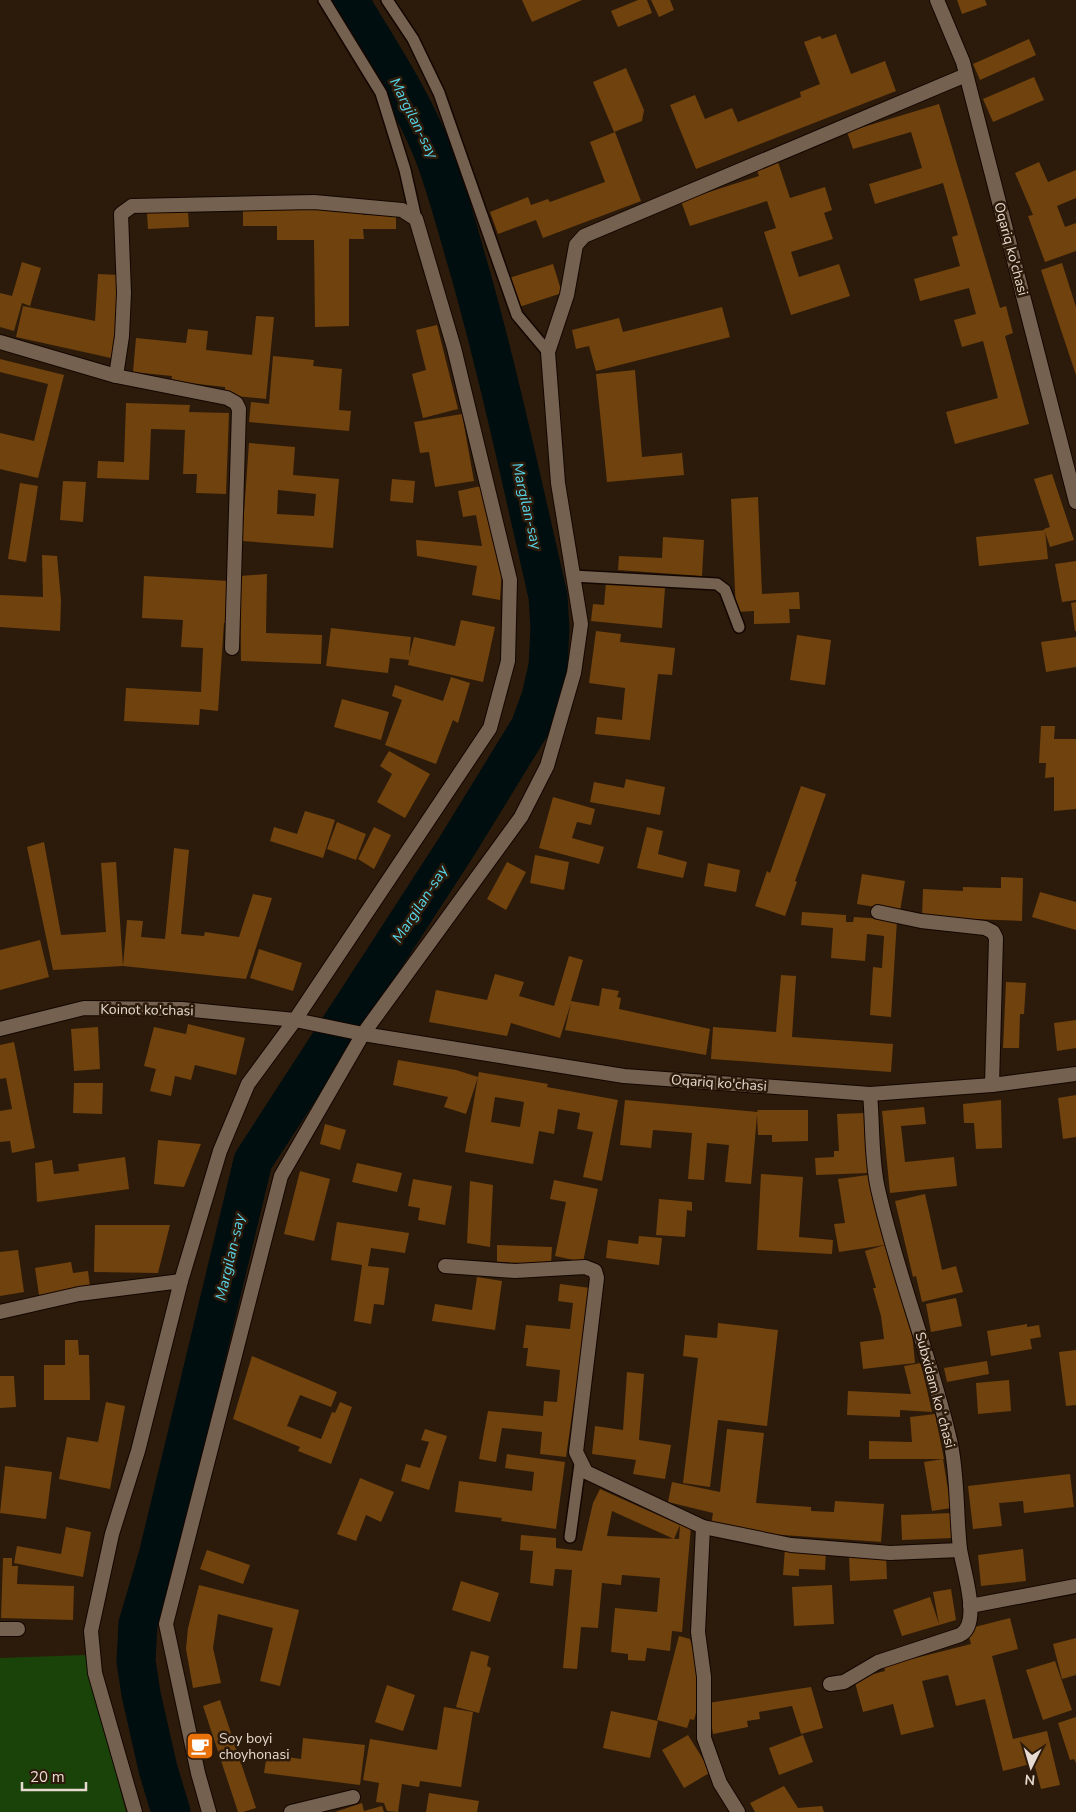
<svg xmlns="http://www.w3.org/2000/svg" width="1076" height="1812" viewBox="0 0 1076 1812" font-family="'Nunito Sans',sans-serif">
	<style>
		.green { fill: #1a430a }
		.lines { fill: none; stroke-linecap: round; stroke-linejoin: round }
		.river { stroke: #010e10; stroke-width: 39 }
		.building { fill: #70420d; fill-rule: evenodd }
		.service-casing { stroke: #130600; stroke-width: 14 }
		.minor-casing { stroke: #130600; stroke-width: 16 }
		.service { stroke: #756150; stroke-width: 11 }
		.minor { stroke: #756150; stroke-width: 14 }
		.labels { text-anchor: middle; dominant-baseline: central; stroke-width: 5; stroke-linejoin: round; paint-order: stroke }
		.street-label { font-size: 14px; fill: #e7dbd1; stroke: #2c1b0b }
		.poi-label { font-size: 14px; fill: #e7dbd1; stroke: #2c1b0b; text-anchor: start }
		.water-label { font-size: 15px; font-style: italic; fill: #57d6e9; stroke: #2c1b0b }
	</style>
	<rect width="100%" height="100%" fill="#2c1b0b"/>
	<path class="green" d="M85,1655L126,1812H0V1658Z"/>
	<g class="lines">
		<path class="river" d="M171,1812L158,1769L141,1694L136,1661L138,1624L158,1556L253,1161L457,846L530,727L541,697L548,666L550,629L548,596C523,488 500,379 470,272C458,232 448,191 433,152C411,98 379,50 349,0"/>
	</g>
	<g class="building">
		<path d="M522,0H582L532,22Z"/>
		<path d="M638,0H647L652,13L618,27L611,11Z"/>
		<path d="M651,0H670L674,10L659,17Z"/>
		<path d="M957,0H985L987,5L962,14Z"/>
		<path d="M836,34L851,74L885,61L896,91L696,169L670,105L695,95L705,119L732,108L738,122L801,97L800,92L820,84L804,42L820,36L822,39Z"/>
		<path d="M1029,39L1036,55L980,80L973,64Z"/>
		<path d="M626,68L644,110L642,121L614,132L593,82Z"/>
		<path d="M1034,77L1044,100L993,122L983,99Z"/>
		<path d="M939,104L1000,308L1006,306L1013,333L1005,336L1029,424L955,444L946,412L998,398L983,341L962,347L954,320L976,314L969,288L920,301L914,279L960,266L952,237L958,235L943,183L875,204L869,184L922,168L911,132L853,149L847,132Z"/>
		<path d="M615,132L641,201L543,238L536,220L498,234L490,212L528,197L531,205L548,199L550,202L605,182L590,142Z"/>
		<path d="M777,159L790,198L825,187L832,210L824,213L833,239L791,252L799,277L839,264L850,296L791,315L764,232L776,228L767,201L690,226L681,201L759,176L755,166Z"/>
		<path d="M1039,162L1048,182L1076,170V198L1057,206L1065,227L1076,223V251L1045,262L1028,216L1033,215L1015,173Z"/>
		<path d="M333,208V212L363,211V215H396V229H363L364,239H349V326L315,327L314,240H277V226H243V209Z"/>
		<path d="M188,211L189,227L148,229L147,213Z"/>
		<path d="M22,262L41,268L30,306L22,303L14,331L0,327V293L12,296Z"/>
		<path d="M1062,263L1076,307V375L1041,270Z"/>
		<path d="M553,264L562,293L519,307L509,278Z"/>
		<path d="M98,274L120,275L119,322L111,358L16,337L23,306L95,321Z"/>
		<path d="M722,307L730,337L596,371L589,346L576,349L572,330L619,318L623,332Z"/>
		<path d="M256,316L274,317L266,399L225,395V387L171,381L172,376L133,372L136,338L186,343L188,329L208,331L206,350L252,355Z"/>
		<path d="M437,325L458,409L423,418L412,374L426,370L416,330Z"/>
		<path d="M273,356L314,360L313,366L342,369L339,410L351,411L349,431L249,422L251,402L269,404Z"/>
		<path d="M0,359L64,375L38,478L0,469V433L34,441L48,384L0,372Z"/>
		<path d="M635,370L642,457L682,453L684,475L607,482L596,374Z"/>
		<path d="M126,403L190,405L189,412L229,413L226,494L196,493L197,474H183L185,430L151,429L149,480L97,478L98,461L124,462Z"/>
		<path d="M462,414L474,481L435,487L429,452L420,453L414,422Z"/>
		<path d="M249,443L295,447L293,475L339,479L333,548L242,541ZM278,490L316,494L314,516L277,514Z"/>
		<path d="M1052,474L1074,540L1050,547L1044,529L1050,527L1034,479Z"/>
		<path d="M392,479L415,481L413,503L390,501Z"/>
		<path d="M63,481L86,482L83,522L60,520Z"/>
		<path d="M20,483L38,486L26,562L8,559Z"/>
		<path d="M481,486L502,569L500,600L472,595L477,566L417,556L416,540L482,546L476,515L463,517L458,491Z"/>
		<path d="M758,497L762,594L799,592L800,609H789L790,623L754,624V611L736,612L731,499Z"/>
		<path d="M1045,530L1048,559L979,566L976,537Z"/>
		<path d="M663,537L704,540L702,576L618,570L619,556L662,558Z"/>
		<path d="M42,555L57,556L61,600L60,631L0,627V595L43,597Z"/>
		<path d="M1076,561V600L1062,602L1055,564Z"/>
		<path d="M267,574L266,633L322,635L321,664L241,661L240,576Z"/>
		<path d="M144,576L229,581L226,623H224L218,711L200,709L199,725L124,721L126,688L201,692L203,648L181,647L183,620L142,618Z"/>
		<path d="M606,582L665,588L662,628L591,621L593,604L604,605Z"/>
		<path d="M1076,602V631H1075L1071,603Z"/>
		<path d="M461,620L495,627L483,682L408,665L409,660L390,658L388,673L326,666L331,628L411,637L409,657L414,637L455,646Z"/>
		<path d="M596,631L621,634L620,642L675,648L672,675L658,674L650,740L595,734L597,717L622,720L625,688L589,683Z"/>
		<path d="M797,635L831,640L825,685L790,680Z"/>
		<path d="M1076,637V667L1046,672L1041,642Z"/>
		<path d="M451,677L470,683L458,723L453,720L436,764L385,745L402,700L392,696L395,685L443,701Z"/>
		<path d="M342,699L389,712L381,740L334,727Z"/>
		<path d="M1041,726H1055L1054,739H1076V809L1054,811V777L1045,778L1046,763H1039Z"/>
		<path d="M389,751L430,774L405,818L377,802L392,774L380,766Z"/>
		<path d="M626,779L665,787L660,815L590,802L594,782L624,788Z"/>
		<path d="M801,786L826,794L795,881L797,882L785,916L755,906L767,871L770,873Z"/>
		<path d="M553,797L595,809L591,825L577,822L572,838L604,847L599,864L539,848Z"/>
		<path d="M305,811L335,820L323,858L270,841L274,827L297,834Z"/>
		<path d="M337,822L366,834L356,860L327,849Z"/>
		<path d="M374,827L391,835L374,869L358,859Z"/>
		<path d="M647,827L663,831L658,854L687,862L683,878L637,868Z"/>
		<path d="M44,842L61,935L106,932L101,863L116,862L123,966L127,920L143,921L141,937L165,939L174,848L189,850L181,934L204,936L205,932L239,937L253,894L272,898L246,979L123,966L53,970L27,847Z"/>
		<path d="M535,855L569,862L564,890L530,883Z"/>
		<path d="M507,862L526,872L506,910L487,899Z"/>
		<path d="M708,863L740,870L736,892L704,886Z"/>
		<path d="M862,874L905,881L900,911L857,904Z"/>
		<path d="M1001,877L1023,878L1022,921L922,917L923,889L963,891V887L1001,888Z"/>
		<path d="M1040,892L1076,902V930L1032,917Z"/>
		<path d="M802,912L846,915V922H853L854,917L897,920L891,1017L870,1015L873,967L882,968L884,936L867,934L865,961L831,958L833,928L801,925Z"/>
		<path d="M40,940L49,977L0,990V950Z"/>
		<path d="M259,949L302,963L293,991L250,978Z"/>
		<path d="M569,956L583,960L571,1001L599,1006L602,988L619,991L617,997L621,998L619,1009L710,1029L706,1055L565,1030L571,1003L560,1038L511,1023L507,1036L429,1022L436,990L487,1000L495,974L524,982L519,996L554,1006Z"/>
		<path d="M781,975L796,976L792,1037L893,1044L891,1072L711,1059L713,1027L776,1032Z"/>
		<path d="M1006,982L1026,983L1024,1014H1020L1019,1048H1003Z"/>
		<path d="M1076,1020V1048L1057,1051L1054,1023Z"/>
		<path d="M188,1024L245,1038L236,1075L195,1065L191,1080L175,1076L171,1096L150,1091L156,1069L144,1066L154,1027L186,1034Z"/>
		<path d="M98,1027L100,1069L74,1071L71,1029Z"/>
		<path d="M14,1042L35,1148L12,1153L10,1141L0,1142V1111L12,1109L6,1078L0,1079V1045Z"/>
		<path d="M398,1060L456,1070L478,1077L479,1072L548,1084L547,1087L618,1100L602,1181L583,1177L593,1132L577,1129L580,1113L558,1109L554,1134L539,1131L533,1164L465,1152L478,1077L466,1114L444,1107L448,1097L393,1085ZM495,1097L524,1102L520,1127L491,1122Z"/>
		<path d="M74,1083H103L102,1114L73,1113Z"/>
		<path d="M1076,1095V1137L1063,1139L1058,1098Z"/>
		<path d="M625,1100L758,1112L757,1110H808V1141L772,1142V1135H758L757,1115L751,1184L725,1182L729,1145L707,1143L704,1180L688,1179L692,1133L653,1130L651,1148L620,1145Z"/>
		<path d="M1001,1100L1002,1148L976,1149L974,1123H964L963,1104Z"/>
		<path d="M924,1107L926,1124L901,1126L905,1162L954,1157L957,1186L890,1193L882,1111Z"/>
		<path d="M865,1113L868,1173L816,1175L815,1158L834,1157V1151H839L837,1114Z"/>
		<path d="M325,1124L346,1130L340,1150L320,1144Z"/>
		<path d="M158,1140L201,1144L184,1187L154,1184Z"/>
		<path d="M125,1157L129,1189L37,1202L35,1163L52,1160L54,1174L79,1171L78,1164Z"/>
		<path d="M357,1163L402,1173L397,1192L352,1182Z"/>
		<path d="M300,1171L330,1179L314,1241L284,1234Z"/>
		<path d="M761,1174L803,1177L799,1237L833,1240L832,1254L757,1250Z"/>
		<path d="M868,1175L885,1245L839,1252L834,1224L845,1223L838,1179Z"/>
		<path d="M413,1179L452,1186L445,1225L418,1220L420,1208L408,1206Z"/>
		<path d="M554,1180L598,1189L583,1262L555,1256L566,1202L550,1199Z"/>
		<path d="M470,1181L493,1185L490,1247L467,1243Z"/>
		<path d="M925,1194L942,1270L956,1266L963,1292L922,1302L916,1276L913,1277L895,1201Z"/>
		<path d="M659,1199L692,1202V1211L687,1210L685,1237L656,1235Z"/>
		<path d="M337,1222L409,1233L405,1253L371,1248L368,1266L389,1268L384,1305L374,1304L371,1324L354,1321L362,1265L331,1260Z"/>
		<path d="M95,1225H170L158,1273L94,1272Z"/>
		<path d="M639,1236L662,1238L659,1265L606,1258L608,1240L638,1244Z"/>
		<path d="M497,1245L552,1247L551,1264L497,1262Z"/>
		<path d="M885,1245L906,1314L910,1313L915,1363L863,1369L860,1342L884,1339L881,1316L873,1288H876L865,1251Z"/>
		<path d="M18,1250L24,1292L0,1296V1252Z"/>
		<path d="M71,1262L73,1273L88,1271L90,1287L39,1295L35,1268Z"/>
		<path d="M477,1277L502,1281L495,1330L432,1321L435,1304L472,1310Z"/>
		<path d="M560,1284L590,1288L577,1397L574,1401L566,1457L540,1454L542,1432L502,1428L496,1462L479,1459L488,1411L543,1416L544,1401L557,1402L560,1370L526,1366L528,1348H523L526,1325L570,1329L573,1303L558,1301Z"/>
		<path d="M956,1298L962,1326L931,1332L926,1304Z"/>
		<path d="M718,1323L778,1330L767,1426L718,1420L710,1487L683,1483L698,1358L683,1356L685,1335L717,1338Z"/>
		<path d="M1027,1324V1327L1039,1325L1041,1337L1030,1339L1032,1349L991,1356L987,1331Z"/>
		<path d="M65,1340H78L79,1355H89L90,1400H44V1365H65Z"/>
		<path d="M1076,1350V1405L1066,1406L1059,1352Z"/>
		<path d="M252,1356L337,1392L331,1407L300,1395L287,1426L321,1439L332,1412L335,1413L340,1402L352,1407L331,1464L298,1451L300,1447L233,1419Z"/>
		<path d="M987,1361L989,1374L947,1382L944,1368Z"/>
		<path d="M921,1363L932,1412L900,1410V1417L847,1415L848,1391L911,1394L904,1366Z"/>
		<path d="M627,1372L644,1374L639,1440L671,1445L665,1479L633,1474L636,1460L592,1454L595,1426L623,1430Z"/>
		<path d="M0,1376H14L16,1407L0,1408Z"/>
		<path d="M1009,1380L1011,1411L978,1414L976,1383Z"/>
		<path d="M106,1402L125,1406L110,1489L59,1479L67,1437L98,1442Z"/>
		<path d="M935,1414L944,1459H869V1441L912,1442L910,1417Z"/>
		<path d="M425,1429L447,1436L429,1490L401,1481L406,1464L420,1468L429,1442L421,1440Z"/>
		<path d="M727,1429L764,1433L756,1503L811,1507V1511L834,1512L835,1501L884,1504L881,1542L754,1533V1530L711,1525L713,1513L668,1502L672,1482L720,1492Z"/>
		<path d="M507,1454L565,1462L556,1529L501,1521L502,1518L455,1512L459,1481L532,1491L534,1472L505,1468Z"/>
		<path d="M943,1459L951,1508L932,1511L924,1462Z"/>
		<path d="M5,1466L52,1472L46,1519L0,1513Z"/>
		<path d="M1070,1474L1074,1507L1024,1513L1023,1501L999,1503L1002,1526L973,1529L968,1486Z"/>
		<path d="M360,1478L394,1492L381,1522L366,1515L356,1541L337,1534Z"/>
		<path d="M600,1489L680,1525L674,1539L612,1511L607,1536L679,1539L680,1525L691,1526L682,1632L672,1631L670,1651L647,1648L645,1661L628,1660V1654L611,1652L615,1608L657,1612L660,1578L622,1575L621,1585L602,1583L598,1628L581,1627L577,1669L563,1668L572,1570L555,1569L553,1586L530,1583L533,1551L520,1550L521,1535L556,1538V1548L582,1551L593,1503Z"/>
		<path d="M952,1513L953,1538L902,1540L901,1515Z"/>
		<path d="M66,1527L91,1532L83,1577L14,1563L17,1546L61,1554Z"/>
		<path d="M785,1548L826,1551L825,1570L799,1569V1576L783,1575Z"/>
		<path d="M1023,1549L1026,1581L981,1586L978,1555Z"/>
		<path d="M207,1550L250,1565L243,1584L200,1569Z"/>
		<path d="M886,1554L887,1579L850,1581L849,1555Z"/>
		<path d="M3,1558H12V1566H18L17,1584L74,1586L73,1620L1,1618Z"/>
		<path d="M461,1581L499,1593L490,1622L452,1610Z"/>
		<path d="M199,1585L299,1610L280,1686L260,1681L273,1628L218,1614L213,1648L221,1683L193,1688L186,1649L188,1628Z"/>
		<path d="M832,1585L834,1624L794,1626L792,1587Z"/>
		<path d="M951,1589L956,1620L902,1636L893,1610L930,1597L939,1624L933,1592Z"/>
		<path d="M1010,1618L1018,1649L992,1656L1013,1739L1047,1731L1060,1785L1041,1789L1034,1763L1003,1771L985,1699L956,1706L948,1675L922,1681L934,1727L901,1735L893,1704L863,1712L854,1679L885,1671L884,1666L971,1644L967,1629Z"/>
		<path d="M679,1636L690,1639L704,1684L694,1720L690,1719L687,1728L657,1720Z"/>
		<path d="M1076,1638V1675L1062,1679L1053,1644Z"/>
		<path d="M471,1651L489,1656L487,1666L491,1668L479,1713L456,1707Z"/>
		<path d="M1055,1661L1072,1710L1043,1720L1026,1670Z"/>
		<path d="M387,1685L415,1695L403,1731L375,1722Z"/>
		<path d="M811,1687L823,1728L801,1734L792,1706L759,1712L760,1719L747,1721L748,1727L713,1734L708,1703Z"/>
		<path d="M220,1700L256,1808L243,1812H238L203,1706Z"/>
		<path d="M444,1707L473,1712L461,1787L420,1781L419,1787L402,1784L398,1812L387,1811L384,1803L376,1802L379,1783L363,1780L370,1739L437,1750Z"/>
		<path d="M611,1711L658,1721L650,1758L603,1748Z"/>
		<path d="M1076,1717V1763L1074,1759L1070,1760L1058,1723Z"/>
		<path d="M688,1735L711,1772L684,1788L662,1750Z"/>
		<path d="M803,1735L813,1762L779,1775L769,1748Z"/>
		<path d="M303,1738L365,1745L360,1785L264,1773L267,1754L301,1759Z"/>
		<path d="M784,1786L798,1808L822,1806L824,1812H755L750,1803Z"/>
		<path d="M429,1793L479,1801L477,1812H426Z"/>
		<path d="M362,1803L364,1811L382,1806L384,1812H335Z"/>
	</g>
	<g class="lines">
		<g class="service-casing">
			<g id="service">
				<path d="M324,0L381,93L405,170L416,219"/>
				<path d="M387,0L413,39L439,93L517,315L548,352"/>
				<path d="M573,576L717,584L725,590L739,627"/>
				<path d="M570,1537L580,1464"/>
			</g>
		</g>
		<g class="minor-casing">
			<g id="minor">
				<path d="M937,0L963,62L1076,502"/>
				<path d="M0,342L116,376L227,398L236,403L239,409L232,648"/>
				<path d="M116,376L122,336L124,293L121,214L132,206L314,202L402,210L416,219L454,348L510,580L508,661L490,728L295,1020L248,1084L220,1151L181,1281"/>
				<path d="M878,912L921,921L985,928L993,932L996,938L992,1085"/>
				<path d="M0,1029L84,1008L182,1009L295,1020L363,1034L624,1076L870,1094L992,1085L1076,1074"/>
				<path d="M445,1266L515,1271L585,1267L595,1271L597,1278L576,1452L586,1472L703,1527L791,1545L890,1553L960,1550"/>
				<path d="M0,1312L79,1294L181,1281L138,1451L112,1534L91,1631L95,1673L135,1812"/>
				<path d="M703,1527L698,1632L704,1677V1738L720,1783L738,1812"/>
				<path d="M970,1606L1076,1586"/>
				<path d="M0,1629H18"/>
				<path d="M830,1684L844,1682L878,1662L960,1635C982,1624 963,1570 960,1549C956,1514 958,1475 950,1440C930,1355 897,1274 878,1189C871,1159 873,1125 870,1094"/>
				<path d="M209,1812L198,1773L166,1624L281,1176L363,1034L521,817L547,766L574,673L581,624L558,483L548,352L567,295L576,245L584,236L966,75"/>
				<path d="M291,1812L353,1797"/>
			</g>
		</g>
		<use href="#service" class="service"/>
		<use href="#minor" class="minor"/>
	</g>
	<defs>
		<g id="cafe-square" transform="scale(1.4375)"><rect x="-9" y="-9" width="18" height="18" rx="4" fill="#e8710a" stroke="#2c1b0b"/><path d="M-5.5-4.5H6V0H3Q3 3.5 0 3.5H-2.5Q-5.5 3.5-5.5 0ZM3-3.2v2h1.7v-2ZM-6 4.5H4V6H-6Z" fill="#fff"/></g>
	</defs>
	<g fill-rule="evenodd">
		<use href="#cafe-square" x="200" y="1746"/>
	</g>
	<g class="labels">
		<g class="street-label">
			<text transform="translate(1011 249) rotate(75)">Oqariq ko'chasi</text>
			<text transform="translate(147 1010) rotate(1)">Koinot ko'chasi</text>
			<text transform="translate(719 1083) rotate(4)">Oqariq ko'chasi</text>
			<text transform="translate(935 1390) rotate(75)">Subxidam koʻchasi</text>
		</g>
		<g class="poi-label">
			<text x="219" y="1738">Soy boyi<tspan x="219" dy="16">choyhonasi</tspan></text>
		</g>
		<g class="water-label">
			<text transform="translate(414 118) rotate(63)">Margilan-say</text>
			<text transform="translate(527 506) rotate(77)">Margilan-say</text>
			<text transform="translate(420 904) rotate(-57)">Margilan-say</text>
			<text transform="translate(230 1257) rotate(-77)">Margilan-say</text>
		</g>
	</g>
	<g transform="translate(1031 1767) rotate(185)" stroke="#2c1b0b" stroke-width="4" paint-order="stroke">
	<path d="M0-4L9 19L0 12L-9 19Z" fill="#e7dbd1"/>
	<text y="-8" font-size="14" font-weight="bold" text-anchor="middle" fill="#e7dbd1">N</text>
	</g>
	<path d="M22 1782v8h64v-8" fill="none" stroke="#e7dbd1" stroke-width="2.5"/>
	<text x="30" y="1782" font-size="15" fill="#e7dbd1" stroke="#2c1b0b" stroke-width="4" paint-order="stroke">20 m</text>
</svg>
